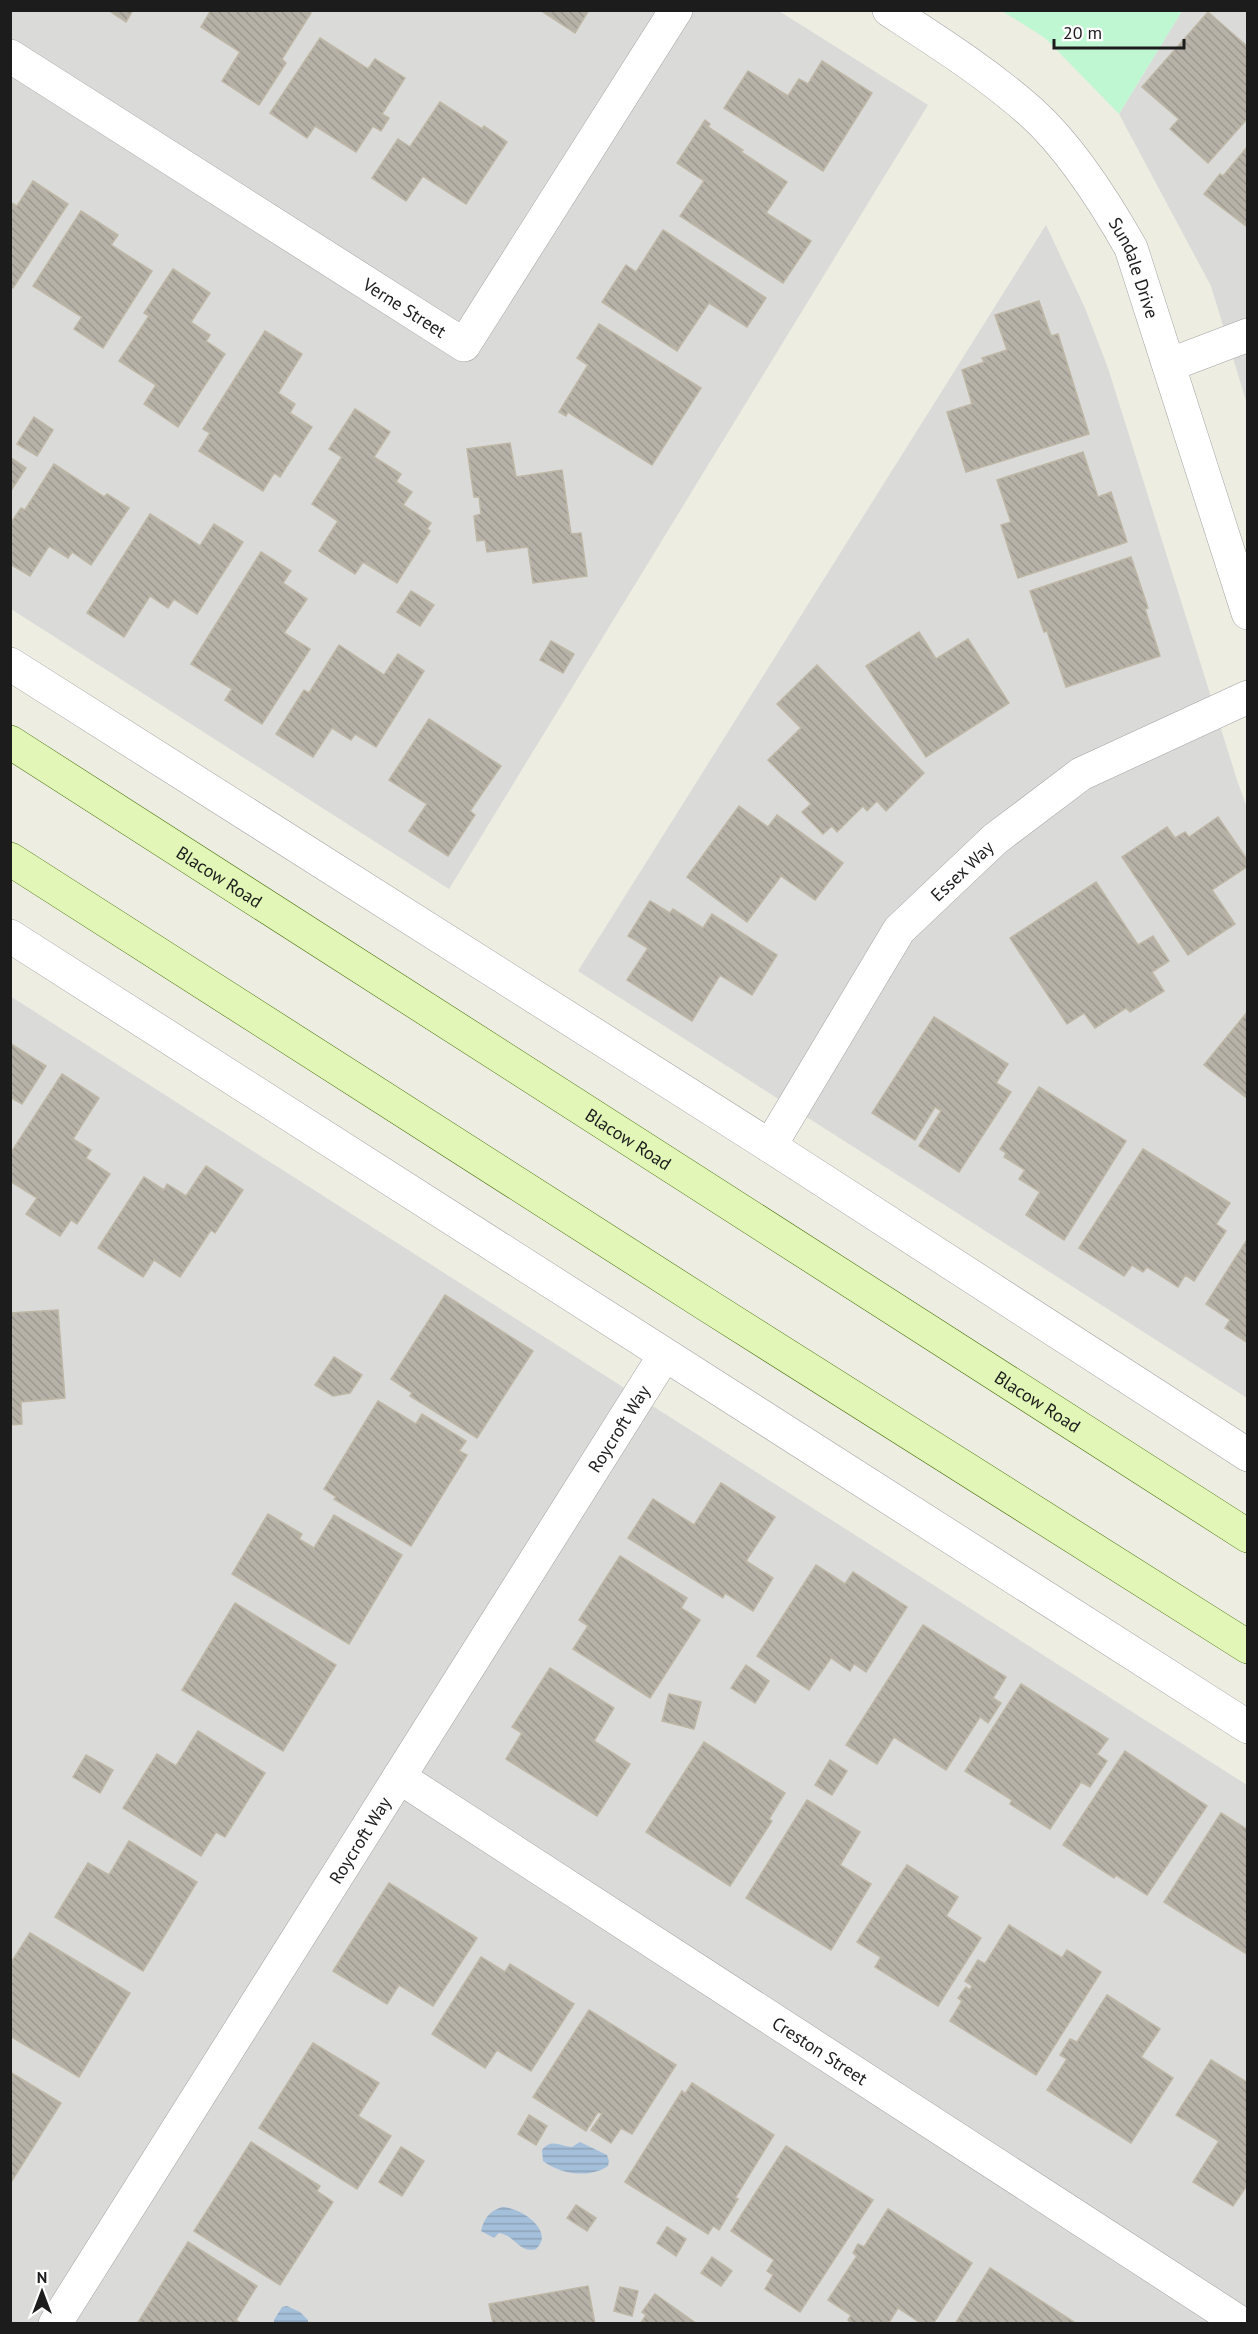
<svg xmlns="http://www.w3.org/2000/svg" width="1258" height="2334" viewBox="0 0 1258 2334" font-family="'PT Sans',sans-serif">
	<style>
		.residential { fill: #dadad9 }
		.park { fill: #c0f7d3 }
		.water { fill: url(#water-rules) }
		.building { fill: url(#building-back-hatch); stroke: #beb7a5; stroke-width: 1.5 }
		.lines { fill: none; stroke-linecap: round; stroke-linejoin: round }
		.street-casing { stroke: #a3a3a3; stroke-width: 34 }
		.secondary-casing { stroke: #476e09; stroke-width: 34 }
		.street { stroke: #fff; stroke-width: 33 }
		.secondary { stroke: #e2f7b7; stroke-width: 33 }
		.labels { text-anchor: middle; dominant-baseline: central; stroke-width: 4.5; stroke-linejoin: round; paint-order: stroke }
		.street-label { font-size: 18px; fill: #1c1c1c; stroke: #fff }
	</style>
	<defs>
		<pattern id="water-rules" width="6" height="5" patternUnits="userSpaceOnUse" patternTransform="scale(1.5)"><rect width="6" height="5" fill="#a4bfda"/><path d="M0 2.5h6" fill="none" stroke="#8da4ba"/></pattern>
		<pattern id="building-back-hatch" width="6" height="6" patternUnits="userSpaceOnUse" patternTransform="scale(1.5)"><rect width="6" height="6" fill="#b7b2a8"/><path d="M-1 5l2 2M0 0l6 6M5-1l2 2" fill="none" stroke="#9d9890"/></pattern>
	</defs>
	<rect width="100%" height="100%" fill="#edede2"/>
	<g class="residential">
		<path d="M10,11H779L928,105L449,889L11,609Z"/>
		<path d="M1182,11H1247V404L1211,286L1119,114Z"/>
		<path d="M1046,225L1085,308L1108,368L1237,780L1247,808V1398L578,971Z"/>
		<path d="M10,996L1247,1785V2323H11Z"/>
	</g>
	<path class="park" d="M1002,11H1182L1119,114L1045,38Z"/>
	<g class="water">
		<path d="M580,2142L607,2155L609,2161L608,2166C589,2179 560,2174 543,2161L542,2150C551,2138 560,2146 572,2147Z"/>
		<path d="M502,2207C520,2207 556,2231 536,2249C519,2254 515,2235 499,2233L494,2238L481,2231C484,2219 489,2211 502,2207Z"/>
		<path d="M287,2306L300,2312L308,2320V2323H274V2320L282,2307Z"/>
	</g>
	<g class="building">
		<path d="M108,10H133L126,22Z"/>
		<path d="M211,10H307L311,13L282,59L286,63L259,105L222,81L240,52L201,27Z"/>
		<path d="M540,10H589L575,33Z"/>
		<path d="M1208,12L1248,47V118L1208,163L1170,129L1179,119L1142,87Z"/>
		<path d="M320,38L368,69L375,59L405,78L382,114L389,118L381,131L373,126L356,152L315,126L307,138L270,113Z"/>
		<path d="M822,61L872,93L823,171L724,108L748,71L788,96L799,79L808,84Z"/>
		<path d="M440,102L482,129L484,126L507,142L466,204L423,176L406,201L372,178L398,139L410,147Z"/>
		<path d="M705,120L710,124L708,127L743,150L741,152L787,182L766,213L811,241L783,283L680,216L704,181L677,163Z"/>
		<path d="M1248,146V224L1246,226L1204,194L1220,174L1223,176Z"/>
		<path d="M33,181L68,204L13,288L10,286V202L17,206Z"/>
		<path d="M81,211L118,235L111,245L152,271L103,348L74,329L82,317L33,286Z"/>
		<path d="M663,230L766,298L747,327L709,303L677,351L602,302L626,265L636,272Z"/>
		<path d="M173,269L210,293L191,322L210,335L206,341L225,354L178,427L144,404L156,385L119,361L149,316L144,313Z"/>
		<path d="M1039,301L1051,336L1058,334L1089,434L966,472L947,412L972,404L962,370L984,362L982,358L1007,350L995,315Z"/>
		<path d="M599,324L701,388L652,465L568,412L566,416L559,412L588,365L577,358Z"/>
		<path d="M265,331L302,354L278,393L295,404L290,413L312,427L280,477L274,473L263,491L199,451L210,433L203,429Z"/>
		<path d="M355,409L390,432L374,457L401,474L396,482L412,492L403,505L431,523L427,529L430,531L397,583L363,562L355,574L319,551L338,521L312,504L342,457L329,449Z"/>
		<path d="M34,417L53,430L37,456L17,444Z"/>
		<path d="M510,443L516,477L562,470L571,534L581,533L587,576L533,583L528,547L487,552L485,540L477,541L474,516L481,514L479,497H474L467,449Z"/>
		<path d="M1083,452L1098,497L1111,492L1127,542L1018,578L1001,525L1011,522L997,480Z"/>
		<path d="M10,457L26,468L10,492Z"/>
		<path d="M54,464L104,497L107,494L129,508L91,565L72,552L68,558L49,546L30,576L10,564V524L21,508L25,510Z"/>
		<path d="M150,514L200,546L214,524L243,542L197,614L174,599L168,608L150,596L124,637L87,613Z"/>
		<path d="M261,552L291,571L283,583L307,599L284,633L310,649L262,724L225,700L232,689L191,664Z"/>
		<path d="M1131,557L1148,608L1145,609L1160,656L1066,687L1047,631L1044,632L1030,591Z"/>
		<path d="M411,591L434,605L420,626L397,612Z"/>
		<path d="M919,632L936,659L968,639L1009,703L926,757L866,666Z"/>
		<path d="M551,641L574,654L563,673L540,660Z"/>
		<path d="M339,645L384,675L398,654L424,671L376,747L355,734L351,740L332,728L313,757L276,734L304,690L309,693Z"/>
		<path d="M817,665L924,773L886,811L877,801L867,811L863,806L837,832L832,826L823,834L802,812L811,804L768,760L801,728L777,704Z"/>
		<path d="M429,719L501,766L470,811L475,815L448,856L409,831L427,804L389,780Z"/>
		<path d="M739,806L768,827L777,815L843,863L815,900L781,876L747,922L687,877Z"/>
		<path d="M1218,817L1248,861V866L1212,890L1235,924L1188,955L1122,857L1167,827L1175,838L1185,832L1189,837Z"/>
		<path d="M1096,882L1138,945L1153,936L1169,961L1152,972L1164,991L1130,1012L1126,1008L1095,1028L1084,1013L1067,1024L1010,938Z"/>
		<path d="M650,901L670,913L673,909L703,928L712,914L777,955L752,995L720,975L692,1021L627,980L648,948L628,936Z"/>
		<path d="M1248,1011V1099L1204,1065Z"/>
		<path d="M934,1017L1008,1064L996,1083L1011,1092L959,1172L919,1146L941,1111L935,1107L915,1140L872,1113Z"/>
		<path d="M11,1044L46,1066L22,1104L10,1097Z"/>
		<path d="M62,1074L99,1098L73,1139L91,1150L86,1158L110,1174L77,1224L71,1220L60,1236L26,1214L37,1198L10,1181V1154Z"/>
		<path d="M1039,1087L1126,1141L1064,1240L1026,1215L1040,1192L1019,1179L1025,1170L1004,1157L1006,1153L1000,1149Z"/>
		<path d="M1143,1149L1230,1203L1216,1224L1226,1231L1194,1281L1185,1275L1178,1287L1147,1267L1143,1272L1132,1265L1124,1276L1079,1248Z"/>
		<path d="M206,1166L243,1190L215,1233L211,1230L180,1277L154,1260L143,1277L98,1248L144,1177L164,1190L167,1184L186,1196Z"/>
		<path d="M1248,1238V1343L1225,1328L1230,1320L1206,1304Z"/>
		<path d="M445,1295L533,1351L477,1438L410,1396L412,1393L391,1379Z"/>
		<path d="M58,1310L65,1398L21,1402L22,1424L10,1425V1313Z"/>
		<path d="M334,1357L362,1375L350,1393L333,1396L315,1385Z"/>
		<path d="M378,1401L416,1424L422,1414L466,1441L459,1451L467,1455L411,1546L334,1499L336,1497L324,1489Z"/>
		<path d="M721,1483L775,1517L746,1561L773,1578L753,1611L725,1593L723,1598L628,1538L653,1499L694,1525Z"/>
		<path d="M268,1514L302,1534L299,1539L314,1548L334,1515L402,1555L349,1644L232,1574Z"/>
		<path d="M620,1556L687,1598L681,1608L700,1620L650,1698L573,1649L588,1626L579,1620Z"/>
		<path d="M816,1565L845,1584L853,1572L907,1607L866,1672L854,1664L850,1671L831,1658L809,1690L757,1656Z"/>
		<path d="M235,1603L336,1665L283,1751L182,1690Z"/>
		<path d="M923,1625L1006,1677L993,1698L1001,1703L988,1723L980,1717L946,1770L894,1737L877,1764L846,1745Z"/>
		<path d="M746,1665L769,1681L755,1703L731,1688Z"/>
		<path d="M550,1668L614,1708L594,1741L630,1764L597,1816L506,1759L522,1733L512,1727Z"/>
		<path d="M1021,1684L1108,1739L1097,1754L1107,1761L1090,1787L1081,1782L1050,1829L1010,1804L1012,1800L965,1771Z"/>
		<path d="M669,1694L701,1702L694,1729L662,1721Z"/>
		<path d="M198,1731L265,1773L225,1837L216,1832L201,1856L123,1808L157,1754L176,1766Z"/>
		<path d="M704,1742L785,1793L769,1819L772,1821L730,1886L646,1832Z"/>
		<path d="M1125,1751L1207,1806L1147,1895L1116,1875L1114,1878L1063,1845Z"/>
		<path d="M86,1755L113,1770L100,1793L73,1777Z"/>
		<path d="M830,1760L847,1771L832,1795L815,1785Z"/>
		<path d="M807,1800L860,1832L840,1865L871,1884L831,1950L746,1898Z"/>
		<path d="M1221,1813L1248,1830V1955L1164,1902Z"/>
		<path d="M129,1841L197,1882L143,1971L55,1917L88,1863L109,1875Z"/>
		<path d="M907,1865L958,1897L946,1916L981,1938L938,2006L875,1967L881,1957L857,1942Z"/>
		<path d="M389,1883L477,1938L433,2006L399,1985L387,2004L333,1971Z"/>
		<path d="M1009,1925L1062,1958L1067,1950L1101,1972L1036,2075L950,2021L962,2001L958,1998L966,1987L970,1990L972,1986L965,1981L978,1960L985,1964Z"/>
		<path d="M30,1933L130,1993L79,2077L10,2036V1964Z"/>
		<path d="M481,1957L505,1972L510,1964L574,2004L531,2071L497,2050L485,2068L432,2034Z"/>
		<path d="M1107,1995L1160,2029L1141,2057L1173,2078L1131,2143L1047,2090L1067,2059L1060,2055L1070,2039L1077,2042Z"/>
		<path d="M589,2010L676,2065L632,2134L621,2128L611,2143L591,2130L602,2114L598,2112L586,2131L533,2097Z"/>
		<path d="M313,2043L379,2083L358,2116L391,2136L357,2189L259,2128Z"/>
		<path d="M1211,2060L1248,2083V2184L1233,2206L1193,2182L1219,2141L1176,2115Z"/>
		<path d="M10,2072L61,2103L10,2184Z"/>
		<path d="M692,2083L774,2135L735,2198L738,2199L719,2230L713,2226L708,2234L625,2182L682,2091L685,2094Z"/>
		<path d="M529,2115L547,2126L536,2145L518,2134Z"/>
		<path d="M251,2142L320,2186L317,2191L333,2202L280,2285L194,2231Z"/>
		<path d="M786,2146L873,2200L800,2312L765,2289L773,2275L767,2271L774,2260L731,2231Z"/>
		<path d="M401,2147L424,2161L402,2196L379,2182Z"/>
		<path d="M576,2205L596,2218L587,2231L567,2218Z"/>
		<path d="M888,2209L972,2263L933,2324H922L898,2308L888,2324H853L848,2320L851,2315L828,2300L857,2256L853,2253L858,2244L864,2247Z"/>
		<path d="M667,2227L686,2239L676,2256L657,2243Z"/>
		<path d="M188,2242L257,2286L236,2320L242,2324H137Z"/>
		<path d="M712,2257L732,2271L721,2286L701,2273Z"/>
		<path d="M990,2268L1074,2322L1073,2324H955Z"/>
		<path d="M588,2286L595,2324H493L489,2304Z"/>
		<path d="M620,2287L638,2291L632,2316L614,2311Z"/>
		<path d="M655,2294L697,2324H640L646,2315L642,2312Z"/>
	</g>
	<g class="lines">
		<g class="street-casing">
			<g id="street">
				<path id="s1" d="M889,10C938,42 987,73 1031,112C1071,148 1105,202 1131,248L1248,613"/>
				<path id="s2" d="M10,56L464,345L676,10"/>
				<path d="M1169,365L1248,335"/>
				<path d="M10,664L770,1146L1248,1455"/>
				<path d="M10,936L1248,1727"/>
				<path id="s3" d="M770,1146L899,930L995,839L1081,774L1248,697"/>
				<path id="s4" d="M399,1777L1242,2324"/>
				<path id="s5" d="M55,2324L664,1356"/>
			</g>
		</g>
		<g class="secondary-casing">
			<g id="secondary">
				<path id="s6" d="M10,742L1248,1536"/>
				<path d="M10,859L707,1305L1248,1647"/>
			</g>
		</g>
		<use href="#street" class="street"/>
		<use href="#secondary" class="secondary"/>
	</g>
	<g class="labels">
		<g class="street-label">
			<text stroke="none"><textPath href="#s1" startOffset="364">Sundale Drive</textPath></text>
			<text stroke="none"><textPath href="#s2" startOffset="468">Verne Street</textPath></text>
			<text stroke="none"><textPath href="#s3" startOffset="338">Essex Way</textPath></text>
			<text stroke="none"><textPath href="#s6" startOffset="249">Blacow Road</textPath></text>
			<text stroke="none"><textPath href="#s6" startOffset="735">Blacow Road</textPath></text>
			<text stroke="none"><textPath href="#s6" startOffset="1221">Blacow Road</textPath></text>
			<text stroke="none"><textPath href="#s5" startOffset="1058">Roycroft Way</textPath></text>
			<text stroke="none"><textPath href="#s5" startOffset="572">Roycroft Way</textPath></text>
			<text stroke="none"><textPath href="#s4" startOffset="502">Creston Street</textPath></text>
		</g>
	</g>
	<rect width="1258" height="2334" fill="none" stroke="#1c1c1c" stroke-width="24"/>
	<g transform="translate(42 2292)" stroke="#ffffff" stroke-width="4.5" paint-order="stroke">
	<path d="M0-4.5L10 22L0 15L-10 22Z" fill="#1c1c1c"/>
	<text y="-9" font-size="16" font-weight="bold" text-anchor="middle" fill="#1c1c1c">N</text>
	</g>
	<path d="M1054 39v9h130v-9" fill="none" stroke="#1c1c1c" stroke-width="3"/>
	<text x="1063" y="39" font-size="18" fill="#1c1c1c" stroke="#ffffff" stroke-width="4.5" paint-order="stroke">20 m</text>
</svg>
